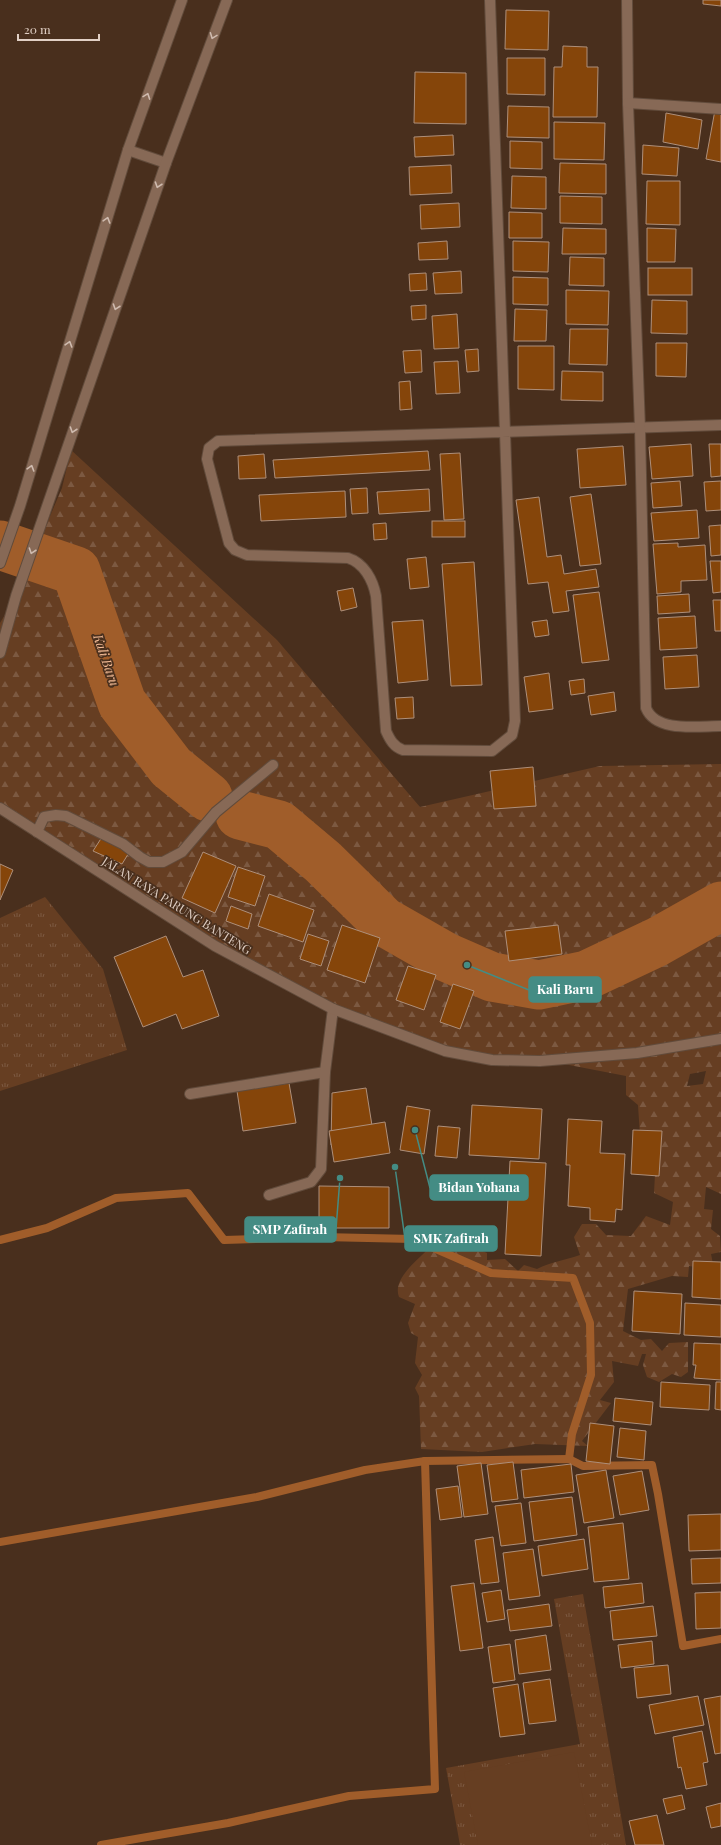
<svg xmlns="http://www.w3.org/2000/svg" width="721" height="1845" viewBox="0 0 721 1845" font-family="'Playfair Display',serif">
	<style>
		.grass { fill: url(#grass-tufts) }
		.forest { fill: url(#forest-firs); fill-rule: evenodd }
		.pitch { fill: #663e22 }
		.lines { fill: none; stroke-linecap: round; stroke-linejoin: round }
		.stream { stroke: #a05d2a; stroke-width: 8 }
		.river { stroke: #a05d2a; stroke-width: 49 }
		.building { fill: #85450a; stroke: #ae8f7a }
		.minor-casing { stroke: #614b3b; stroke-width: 12 }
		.tertiary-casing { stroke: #614b3b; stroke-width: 12 }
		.minor { stroke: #876956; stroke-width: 10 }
		.tertiary { stroke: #876956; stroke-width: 10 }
		.oneway { stroke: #cfbbaf }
		.labels { text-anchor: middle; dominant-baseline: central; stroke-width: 3.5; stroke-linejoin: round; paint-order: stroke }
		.street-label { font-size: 12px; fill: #e1d0c5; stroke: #492f1d }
		.water-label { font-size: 13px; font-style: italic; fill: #f5bc96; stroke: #492f1d }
		.leader { fill: none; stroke: #448c84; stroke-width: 1.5 }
		.callout-dot { fill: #448c84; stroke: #492f1d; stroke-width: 1.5 }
		.callout { fill: #448c84; stroke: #448c84; stroke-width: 1.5 }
		.callout-label { font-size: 13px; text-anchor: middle; font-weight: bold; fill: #fff }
	</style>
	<defs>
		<pattern id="grass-tufts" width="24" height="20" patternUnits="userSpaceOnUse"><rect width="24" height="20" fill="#663e22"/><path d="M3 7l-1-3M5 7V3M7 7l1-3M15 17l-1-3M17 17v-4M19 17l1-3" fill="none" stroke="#7c5941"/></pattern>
		<pattern id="forest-firs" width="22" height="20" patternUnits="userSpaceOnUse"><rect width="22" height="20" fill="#663e22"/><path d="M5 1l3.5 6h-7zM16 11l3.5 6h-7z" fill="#7c5941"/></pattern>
	</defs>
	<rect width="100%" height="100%" fill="#492f1d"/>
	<g class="grass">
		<path d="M45,897L103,969L127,1050L0,1091V918Z"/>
		<path d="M583,1594L626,1845H460L446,1768L580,1744L554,1599Z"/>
	</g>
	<path class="forest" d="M71,450L277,640L420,807L600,766L721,764V1194L706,1187L704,1209L713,1210L711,1229L720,1236L721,1252L711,1254L713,1264L709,1269L689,1266L688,1277L672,1276L628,1289L623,1331L641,1340L651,1339L662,1351L669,1343L688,1342V1372L681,1377L672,1374L659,1382L647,1377L643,1365L646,1354H642L638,1366L612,1361L614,1382L600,1400L611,1403L582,1441L588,1446L535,1444L482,1452L421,1449L419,1396L415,1388L422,1375L415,1363L418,1337L411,1333L408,1323L415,1304L399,1297C392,1279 417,1261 428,1249L442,1251L466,1244L487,1253V1260L505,1259L518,1271L524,1265L537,1269C551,1262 566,1260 580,1255L574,1237L582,1224H596L606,1235L631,1236L646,1216L670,1225L673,1202L654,1193L656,1156L641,1151L638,1105L626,1095V1076L538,1059H490L443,1050L330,1007L241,960L0,808V623L16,596L62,488ZM706,1071L703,1084L687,1086L690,1074Z"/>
	<path class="pitch" d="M574,1752L592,1845H478L464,1772Z"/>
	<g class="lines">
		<g class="stream">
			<path d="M0,1240L47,1228L116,1198L188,1193L224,1240L322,1237L413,1239L491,1273L573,1278L590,1323L591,1375L572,1434L569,1459"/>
			<path d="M0,1542L257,1497L365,1470L425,1461L569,1459L583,1466L652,1465L658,1494L683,1646L721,1639"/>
			<path d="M101,1845L228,1823L349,1796L435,1789L425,1461"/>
		</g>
		<g class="river">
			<path d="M0,545L76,571L122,703L171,767L208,797"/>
			<path d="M240,815L279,825L323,862L383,921L446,957L492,977L539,985L587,975L657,942L721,906"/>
		</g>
	</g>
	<g class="building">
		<path d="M703,0H721V6L703,4Z"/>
		<path d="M506,10L549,11L548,50L505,49Z"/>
		<path d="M563,46L587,47V67H598L597,117H553L554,67H562Z"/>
		<path d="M507,58H545V95L507,94Z"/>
		<path d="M415,72L466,73V124L414,123Z"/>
		<path d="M508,106L549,107V138L507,137Z"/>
		<path d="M715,110L721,111V162L706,159Z"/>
		<path d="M666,113L702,120L698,149L663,142Z"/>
		<path d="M554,122L605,123L604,160L554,159Z"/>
		<path d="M453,135L454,155L415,157L414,137Z"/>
		<path d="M510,141L542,142V169L510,168Z"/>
		<path d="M643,145L679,148L677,176L642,174Z"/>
		<path d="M560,163L606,164V194L559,193Z"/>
		<path d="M451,165L452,193L410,195L409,167Z"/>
		<path d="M512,176L546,177V209L511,208Z"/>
		<path d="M647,181H680V225L646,224Z"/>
		<path d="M560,196L602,197V224L560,223Z"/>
		<path d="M459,203L460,227L421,229L420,205Z"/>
		<path d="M509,212L542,213V238H509Z"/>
		<path d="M563,228L606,229V254H562Z"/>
		<path d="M647,228L676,229L675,262H647Z"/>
		<path d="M447,241L448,259L419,260L418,243Z"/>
		<path d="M513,241L549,242L548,272L513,271Z"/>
		<path d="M570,257L604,258V286L569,285Z"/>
		<rect x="648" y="268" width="44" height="27"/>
		<path d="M461,271L462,293L435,294L433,273Z"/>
		<path d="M426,273L427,290L410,291L409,274Z"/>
		<path d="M513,277L548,278V305L513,304Z"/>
		<path d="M566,290L609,291L608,325L566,324Z"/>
		<path d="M652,300L687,301V334L651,333Z"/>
		<path d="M426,305V319L412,320L411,306Z"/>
		<path d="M515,309L547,310L546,341H514Z"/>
		<path d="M457,314L459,348L434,349L432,316Z"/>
		<path d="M570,329H608L607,365L569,364Z"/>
		<path d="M656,343H687L686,377L656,376Z"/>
		<path d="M518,346H554V390L518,389Z"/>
		<path d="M478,349L479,371L467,372L465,350Z"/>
		<path d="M421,350L422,372L405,373L403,351Z"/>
		<path d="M458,361L460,393L436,394L434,362Z"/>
		<path d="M562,371L603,372V401L561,400Z"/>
		<path d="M410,381L412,409L400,410L399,382Z"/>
		<path d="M691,444L693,476L652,479L649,447Z"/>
		<path d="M709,444H721V476L711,477Z"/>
		<path d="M623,446L626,485L580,488L577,449Z"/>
		<path d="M428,451L430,470L275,478L273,460Z"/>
		<path d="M460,453L464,519L444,520L440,454Z"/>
		<path d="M264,454L266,478L239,479L238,456Z"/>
		<path d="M680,481L682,506L653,508L651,483Z"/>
		<path d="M721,481V510L706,511L704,482Z"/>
		<path d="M367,488L368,513L352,514L350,489Z"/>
		<path d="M429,489L430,511L379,514L377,492Z"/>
		<path d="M345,491L346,517L261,521L259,495Z"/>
		<path d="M591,494L601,564L580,566L570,497Z"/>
		<path d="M539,497L547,557L561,555L564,574L596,569L599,587L566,591L569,611L553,613L548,582L528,584L516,500Z"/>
		<path d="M697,510L699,538L654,541L651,513Z"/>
		<rect x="432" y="521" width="33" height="16"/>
		<path d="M386,523L387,539L374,540L373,524Z"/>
		<path d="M721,525V555L711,556L709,526Z"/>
		<path d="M678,543V547L705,545L707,580L681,581V592L657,594L653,544Z"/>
		<path d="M426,557L429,587L410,589L407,559Z"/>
		<path d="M710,561H721V592L713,593Z"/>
		<path d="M474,562L482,685L451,686L442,564Z"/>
		<path d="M353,588L357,607L341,611L337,591Z"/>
		<path d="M599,592L609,660L582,663L573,595Z"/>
		<path d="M689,594L690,612L658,614L657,596Z"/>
		<path d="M713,600H721V631H715Z"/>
		<path d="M695,616L697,648L660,650L658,618Z"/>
		<path d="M423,620L428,680L398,683L392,622Z"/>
		<path d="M547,620L549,635L535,637L532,622Z"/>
		<path d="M697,655L699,687L665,689L663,657Z"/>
		<path d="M549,673L553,709L529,712L524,677Z"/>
		<path d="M584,679L585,693L571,695L569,681Z"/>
		<path d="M614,692L616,711L591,715L588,696Z"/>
		<path d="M413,697L414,718L397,719L395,698Z"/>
		<path d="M533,767L536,806L494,809L490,771Z"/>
		<path d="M102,837L130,851L122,864L93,851Z"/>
		<path d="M203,852L236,866L215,913L182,898Z"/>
		<path d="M0,864L13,870L0,900Z"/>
		<path d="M238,867L265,876L255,906L228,897Z"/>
		<path d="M269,894L314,910L303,942L258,926Z"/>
		<path d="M231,906L252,914L248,929L226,921Z"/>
		<path d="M342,925L380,938L365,983L327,970Z"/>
		<path d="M558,925L562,954L509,961L505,931Z"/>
		<path d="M308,934L329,941L321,966L300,959Z"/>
		<path d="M166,936L183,977L203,970L219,1016L182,1029L176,1014L143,1027L114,957Z"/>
		<path d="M408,966L436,975L424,1010L396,1000Z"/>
		<path d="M453,984L474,991L460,1029L440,1022Z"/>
		<path d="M289,1083L296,1123L243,1131L237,1091Z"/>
		<path d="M366,1088L374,1138L331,1145L332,1093Z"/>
		<path d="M472,1105L542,1109L539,1159L469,1155Z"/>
		<path d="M407,1106L430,1110L424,1154L400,1150Z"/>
		<path d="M568,1119L602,1121L600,1153L625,1154L622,1210L616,1209L615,1222L590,1220V1208L568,1206L570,1165H566Z"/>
		<path d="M385,1122L390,1153L334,1162L329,1131Z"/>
		<path d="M438,1126L460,1128L457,1158L435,1156Z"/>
		<path d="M633,1130L662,1131L659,1176L631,1174Z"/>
		<path d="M510,1161L546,1163L541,1256L505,1254Z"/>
		<path d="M319,1186L389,1187V1228H319Z"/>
		<path d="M693,1261L721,1262V1299L692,1297Z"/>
		<path d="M634,1291L682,1294L680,1334L632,1331Z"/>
		<path d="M685,1303L721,1305V1337L684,1335Z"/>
		<path d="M694,1343L721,1344V1380L694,1378L696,1365H693Z"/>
		<path d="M661,1382L710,1385L709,1410L660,1407Z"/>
		<path d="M716,1382H721V1410L715,1409Z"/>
		<path d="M615,1398L653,1402L651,1425L613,1421Z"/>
		<path d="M590,1423L614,1426L610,1464L586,1461Z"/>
		<path d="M620,1428L646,1431L644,1460L617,1457Z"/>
		<path d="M513,1462L518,1499L492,1502L487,1465Z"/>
		<path d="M481,1463L488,1514L464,1517L457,1466Z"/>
		<path d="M571,1464L574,1492L524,1498L521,1470Z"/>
		<path d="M606,1470L614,1518L584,1523L576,1475Z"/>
		<path d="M642,1471L649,1510L620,1515L613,1476Z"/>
		<path d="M458,1486L462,1517L440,1520L436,1489Z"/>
		<path d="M572,1497L577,1535L534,1541L529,1502Z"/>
		<path d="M521,1503L526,1543L501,1546L495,1506Z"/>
		<path d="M721,1514V1550L689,1551L688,1515Z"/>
		<path d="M623,1523L629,1579L594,1582L588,1527Z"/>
		<path d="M493,1537L499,1582L481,1584L475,1540Z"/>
		<path d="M584,1539L588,1569L542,1576L538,1546Z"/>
		<path d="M533,1549L540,1596L509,1600L503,1553Z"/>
		<path d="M721,1558V1583L692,1584L691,1559Z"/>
		<path d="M474,1583L483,1648L460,1651L451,1586Z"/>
		<path d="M642,1583L644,1603L605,1608L603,1587Z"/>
		<path d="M501,1590L505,1619L487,1622L482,1593Z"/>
		<path d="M721,1592V1628L696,1629L695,1593Z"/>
		<path d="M549,1604L552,1626L510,1631L507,1610Z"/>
		<path d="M653,1606L657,1636L613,1640L610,1611Z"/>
		<path d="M546,1635L551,1670L519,1674L515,1640Z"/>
		<path d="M652,1641L654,1664L621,1668L618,1645Z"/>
		<path d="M510,1644L515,1680L493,1683L488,1647Z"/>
		<path d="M668,1665L671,1694L637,1698L634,1668Z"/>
		<path d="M550,1679L556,1721L529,1724L523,1683Z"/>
		<path d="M518,1684L525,1734L500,1737L493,1688Z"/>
		<path d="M698,1696L704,1725L655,1734L649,1705Z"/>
		<path d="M721,1696V1753L715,1754L704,1699Z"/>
		<path d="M702,1731L708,1762L703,1763L707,1785L686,1789L681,1767L678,1768L673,1737Z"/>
		<path d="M682,1795L685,1809L667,1814L663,1799Z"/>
		<path d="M721,1803V1826L711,1828L706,1807Z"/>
		<path d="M657,1815L664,1845H635L629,1821Z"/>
	</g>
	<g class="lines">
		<g class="minor-casing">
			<g id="minor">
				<path d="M490,0L515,721L512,735L492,751L403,750C394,747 390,740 386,731L376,596C373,580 364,563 348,558L247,555L235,550L229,543L207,459L209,448L218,441L721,425"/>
				<path d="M627,0L628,103L640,428L646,708C656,733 698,726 721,726"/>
				<path d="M628,103L721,109"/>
				<path d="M128,150L166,163"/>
				<path d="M0,563L20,506L128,150L182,0"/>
				<path d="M0,653L16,596L166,163L227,0"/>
				<path d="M37,832L44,817L56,815L66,816L123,844L140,857L149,862H163L182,852L216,812L273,765"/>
				<path d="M190,1094L325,1072"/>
				<path d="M269,1195L311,1182L321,1169L325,1072L333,1009"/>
			</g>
		</g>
		<g class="tertiary-casing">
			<path id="tertiary" d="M0,808L215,946L333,1009L445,1051L492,1060L540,1061L637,1053L721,1039"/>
		</g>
		<use href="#minor" class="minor"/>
		<use href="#tertiary" class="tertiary"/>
	</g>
	<defs><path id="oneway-chevron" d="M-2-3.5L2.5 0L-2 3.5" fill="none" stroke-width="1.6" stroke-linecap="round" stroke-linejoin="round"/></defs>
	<g class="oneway">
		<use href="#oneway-chevron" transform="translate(213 36) rotate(111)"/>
		<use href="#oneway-chevron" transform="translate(147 96) rotate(-70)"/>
		<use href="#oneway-chevron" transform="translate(158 185) rotate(109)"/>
		<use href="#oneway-chevron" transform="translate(107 220) rotate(-73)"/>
		<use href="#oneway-chevron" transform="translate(116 307) rotate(109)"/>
		<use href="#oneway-chevron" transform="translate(69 344) rotate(-73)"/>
		<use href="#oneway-chevron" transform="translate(73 430) rotate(109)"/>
		<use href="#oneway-chevron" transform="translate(31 468) rotate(-73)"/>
		<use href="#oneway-chevron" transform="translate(32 551) rotate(109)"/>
	</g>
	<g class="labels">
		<g class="street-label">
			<text transform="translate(177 905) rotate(32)">JALAN RAYA PARUNG BANTENG</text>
		</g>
		<g class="water-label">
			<text transform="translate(107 660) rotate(71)">Kali Baru</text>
		</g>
	</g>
	<path class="leader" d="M467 965L529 990M415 1130L430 1188M340 1178L336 1229M395 1167L405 1239"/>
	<g class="callout-dot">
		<circle cx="467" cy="965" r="4"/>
		<circle cx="415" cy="1130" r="4"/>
		<circle cx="340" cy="1178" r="4"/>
		<circle cx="395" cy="1167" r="4"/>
	</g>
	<g class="callout">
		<rect x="529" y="977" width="72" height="25" rx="4"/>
		<rect x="430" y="1175" width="98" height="25" rx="4"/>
		<rect x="245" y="1217" width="91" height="25" rx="4"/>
		<rect x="405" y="1226" width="92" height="25" rx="4"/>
	</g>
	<g class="callout-label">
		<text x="565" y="994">Kali Baru</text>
		<text x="479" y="1192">Bidan Yohana</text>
		<text x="290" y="1234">SMP Zafirah</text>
		<text x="451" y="1243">SMK Zafirah</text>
	</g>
	<path d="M18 34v6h81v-6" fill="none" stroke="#e1d0c5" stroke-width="2"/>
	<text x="24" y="34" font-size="12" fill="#e1d0c5" stroke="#492f1d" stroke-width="3" paint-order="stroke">20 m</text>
</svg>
